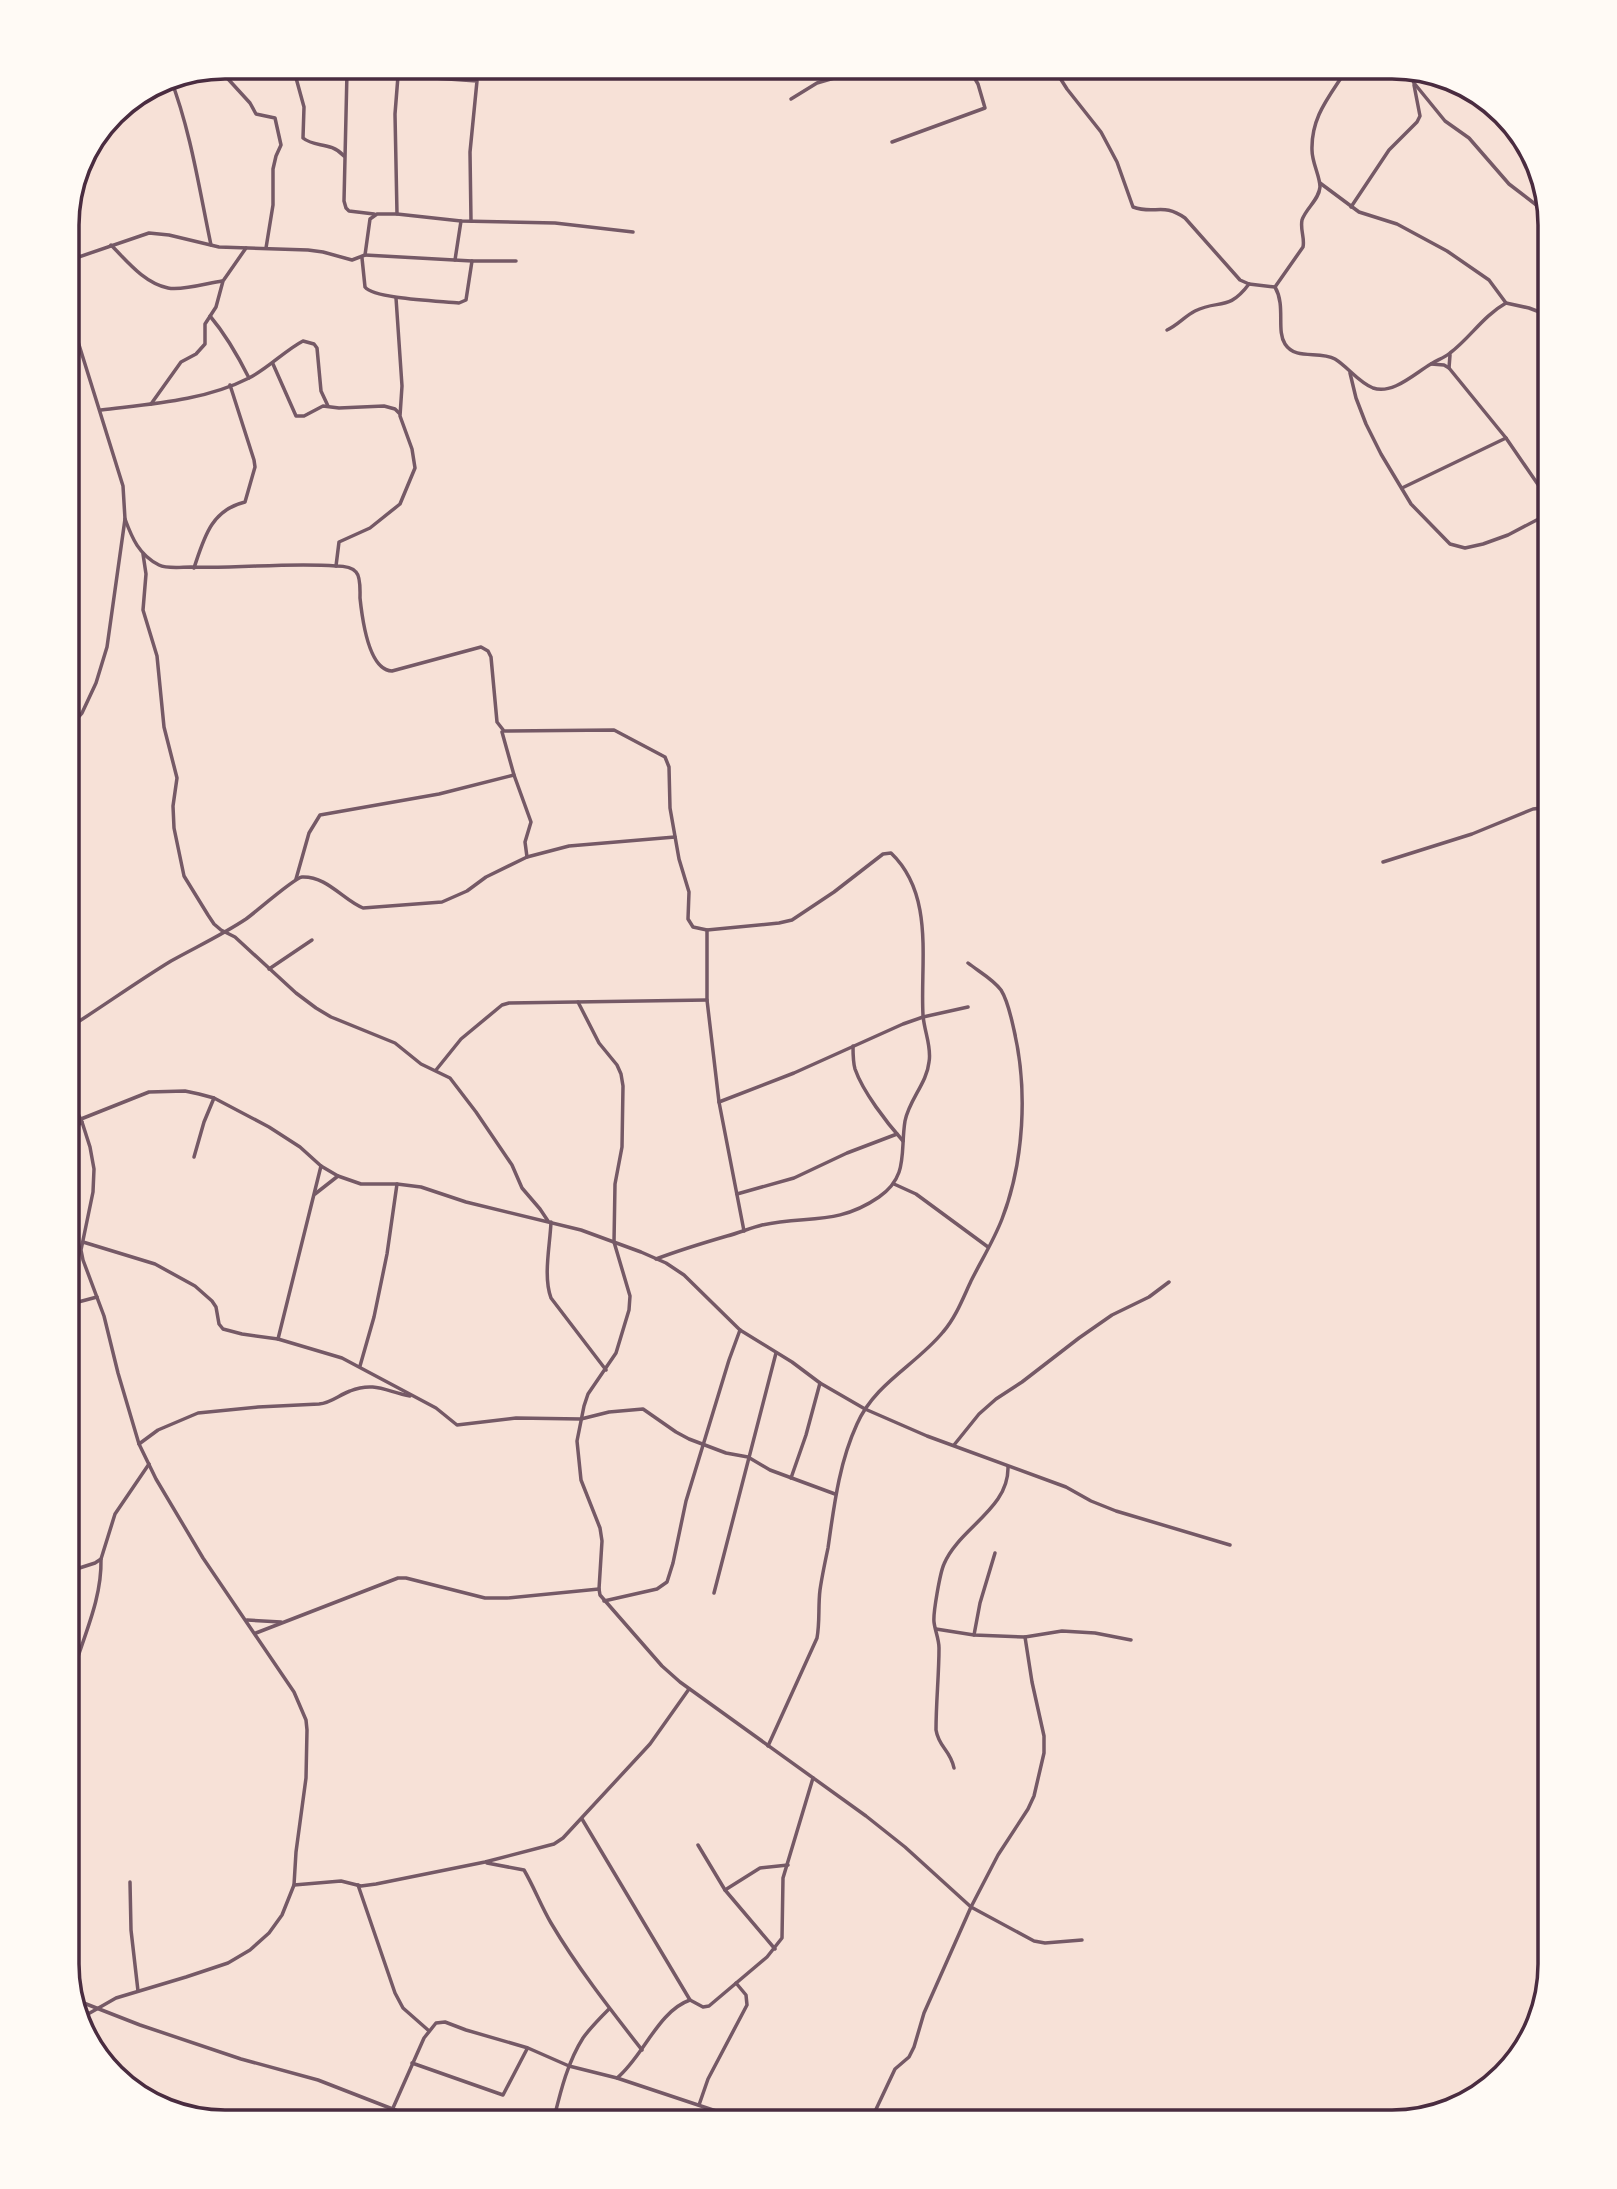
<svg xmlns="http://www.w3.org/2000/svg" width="1617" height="2189" viewBox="0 0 1617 2189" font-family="'PT Serif',serif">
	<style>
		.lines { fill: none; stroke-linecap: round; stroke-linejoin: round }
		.minor { stroke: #755966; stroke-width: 3.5 }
		.rim { fill: none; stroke: #4a2c40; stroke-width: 3.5 }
	</style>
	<rect width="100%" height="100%" fill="#f7e1d7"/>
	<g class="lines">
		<g class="minor">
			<path d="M293,67L304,107L303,138C315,148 330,141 344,156"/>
			<path d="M440,67V77"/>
			<path d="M1053,67L1067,89L1101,132L1117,162L1133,207C1155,215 1163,202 1185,218L1240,280L1249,284L1275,287C1286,306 1276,330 1285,344C1296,361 1319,350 1335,359C1348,367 1358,382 1373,388C1393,395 1415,373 1431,364C1437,360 1444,358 1450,353C1470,338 1483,316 1506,303L1529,308L1550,316"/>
			<path d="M218,68L250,103L256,114L275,118L281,145L276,156L273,169V205L266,248"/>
			<path d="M1408,69L1414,83L1445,121L1469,138L1509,184L1548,214"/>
			<path d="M294,71L318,70L477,81L470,152L471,221"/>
			<path d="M347,72L344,201L346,208L349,211L374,214"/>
			<path d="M170,77C191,132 199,188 211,245"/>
			<path d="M791,99L817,83L872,67"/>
			<path d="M892,142L985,108L978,84L968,67"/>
			<path d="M1320,183L1359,212L1397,224L1447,251L1489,280L1506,303"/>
			<path d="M1351,207L1389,150L1417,122L1420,116L1414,85"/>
			<path d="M397,214L395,114L398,76"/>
			<path d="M111,245C127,261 144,283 168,288C182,291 208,283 222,281"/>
			<path d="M365,255L472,261H516"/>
			<path d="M362,258L365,287C374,299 441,301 459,303L466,300L472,261"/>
			<path d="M455,260L461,221"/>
			<path d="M67,261L149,233L169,235L219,247L308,250L323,252L352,260L365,255L370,219L377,214H397L461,221L555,223L633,232"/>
			<path d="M1275,287L1303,247C1305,238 1300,230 1302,220C1306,208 1319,200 1320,187C1320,176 1312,163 1312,150C1311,115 1331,95 1348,67"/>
			<path d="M210,316C226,335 238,356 249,378"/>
			<path d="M1167,330C1178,325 1185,316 1195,311C1219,299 1228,312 1249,284"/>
			<path d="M1450,355L1449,368L1506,438L1550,502"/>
			<path d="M273,364L296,416H304L323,406L339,408L384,406L395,409L399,413"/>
			<path d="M1431,364L1444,365L1449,368"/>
			<path d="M1350,373L1356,398L1366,424L1381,454L1411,504L1450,544L1465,548L1483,544L1508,535L1550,513"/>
			<path d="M151,404L181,362L196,354L205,344V324L216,307L223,281L246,248"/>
			<path d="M101,410C150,404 204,401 249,378C269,368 284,351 303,341L314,344L317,348L321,391L328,406"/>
			<path d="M1402,488L1506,438"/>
			<path d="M125,519C132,538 139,555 159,565C167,569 181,567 191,567C239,569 288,562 336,566C341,566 352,567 356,572C361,577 360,591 360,598C362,617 368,670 392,671L481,647L488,651L491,657L497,722L504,731L614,730L665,757L669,767L670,808L679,859L689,892L688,919L693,927L707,930L779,923L792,920L834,892L883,854L891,853C935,895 920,962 923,1015C924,1031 932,1047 929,1062C927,1083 909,1100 905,1121C900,1152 909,1176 879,1197C837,1226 807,1215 762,1225C750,1228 739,1233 727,1236C703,1243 680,1250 656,1259"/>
			<path d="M143,554L146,574L143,610L157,656L164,727L177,778L173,806L174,828L184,876L208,915L214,924L221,930L235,937L296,993L316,1008L331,1017L395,1043L421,1064L450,1078L476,1112L512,1165L522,1188L540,1209L548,1221"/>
			<path d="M336,566L339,542L370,528L400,504L415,468L412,449L400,416L402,386L396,298"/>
			<path d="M194,568C204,538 211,510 245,502L255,467L254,460L230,385"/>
			<path d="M67,730L82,713L96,683L107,647L125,519L123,486L75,332L67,317"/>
			<path d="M502,732L514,775L531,822L525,842L527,857"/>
			<path d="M1383,862L1472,834L1533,809L1550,807"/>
			<path d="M296,879L309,833L320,815L439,794L514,775"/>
			<path d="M707,930V1000L719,1102L744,1231"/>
			<path d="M269,969L312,940"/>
			<path d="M578,1002L599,1043L617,1065L621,1074L623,1086L622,1147L615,1184L614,1242L630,1296L629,1310L616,1353L588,1394L584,1406L577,1441L581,1480L600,1528L602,1541L599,1589L600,1595L662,1666L680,1682L866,1816L905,1847L971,1907L1034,1941L1045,1943L1082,1940"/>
			<path d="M67,1029C102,1007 135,983 171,961C196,947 222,935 246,919C256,912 294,878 302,877C327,876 343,900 363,908L442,902L467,891L486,877L527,857L569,846L675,837"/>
			<path d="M853,1046C853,1054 853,1062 855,1069C863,1092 887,1123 903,1141"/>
			<path d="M436,1070L461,1039L502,1005L509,1003L707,1000"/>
			<path d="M67,1091L82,1122L90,1147L94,1169L93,1192L81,1250L83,1260L104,1316L118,1373L139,1444L156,1479L203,1558L294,1692L306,1720L307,1730L306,1778L296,1852L294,1885L282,1915L269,1933L250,1950L228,1963L186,1977L116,1998L81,2018"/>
			<path d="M719,1102L794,1073L903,1024L923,1017L968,1007"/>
			<path d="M81,1119L149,1092L185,1091L199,1094L214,1098L269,1127L300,1147L321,1166L338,1176L361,1184H397L421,1187L466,1202L581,1230L641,1252L666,1263L684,1275L740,1330L792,1362L820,1383L865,1409L927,1436L1066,1487L1091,1501L1116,1511L1230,1545"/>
			<path d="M67,1133L82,1122"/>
			<path d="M194,1157L204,1122L214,1098"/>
			<path d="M894,1184L916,1194L988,1247"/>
			<path d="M315,1194L338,1176"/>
			<path d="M737,1194L794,1178L847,1153L897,1134"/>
			<path d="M551,1222C550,1246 543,1276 551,1298L606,1370"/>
			<path d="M83,1242L155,1264L195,1286L212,1301L216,1307L219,1324L223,1329L242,1334L278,1339L342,1358L436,1408L457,1425L516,1418L581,1419L609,1412L643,1409L676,1432L689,1439L726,1453L748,1457L770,1470L835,1494"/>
			<path d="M67,1305L97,1297"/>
			<path d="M278,1339L321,1166"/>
			<path d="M360,1366L374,1317L387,1254L397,1184"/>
			<path d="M139,1444L158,1430L198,1413L258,1407L319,1404C331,1403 339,1395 350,1391C375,1381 387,1392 410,1396"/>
			<path d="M954,1445L979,1414L996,1399L1022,1382L1079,1338L1112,1315L1149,1297L1169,1282"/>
			<path d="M791,1478L806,1435L820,1383"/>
			<path d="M67,1572L95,1563L101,1559L115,1514L149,1464"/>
			<path d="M714,1593L776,1353"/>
			<path d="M604,1601L657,1589L667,1582L673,1563L686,1501L729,1360L740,1330"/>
			<path d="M247,1620L281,1622"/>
			<path d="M936,1629L974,1635L1025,1637L1062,1631L1095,1633L1131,1640"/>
			<path d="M256,1633L398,1578H406L485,1598H507L599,1589"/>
			<path d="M974,1635L980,1603L995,1553"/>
			<path d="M71,1679C82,1639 102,1601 101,1559"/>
			<path d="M768,1746L817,1638C820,1622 818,1606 820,1590C822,1576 825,1562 828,1548C834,1506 839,1463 857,1424C875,1383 916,1365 943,1332C956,1317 963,1298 971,1281C981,1261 994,1240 1002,1219C1024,1162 1028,1090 1014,1030C1011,1017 1008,1001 1001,990C993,979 978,971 968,963"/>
			<path d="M67,1759L76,1758"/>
			<path d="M954,1768C950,1749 939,1748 936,1730C936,1702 939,1675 939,1648C939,1639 935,1631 934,1622C933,1613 940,1573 944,1564C959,1528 1009,1509 1008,1467"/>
			<path d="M582,1819L690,2000"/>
			<path d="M698,1845L725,1890L775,1949"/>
			<path d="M487,1863L524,1870C534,1887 541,1906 551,1923C577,1967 610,2009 642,2050"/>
			<path d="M67,1864L75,1799L78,1732L75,1704L67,1671"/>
			<path d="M130,1882L131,1930L138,1991"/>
			<path d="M294,1885L341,1881L361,1886L376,1884L485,1862L554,1844L563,1838L650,1744L689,1689"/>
			<path d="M358,1885L395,1993L403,2008L428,2030"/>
			<path d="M725,1890L760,1868L788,1865"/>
			<path d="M67,1960L68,1968"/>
			<path d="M76,2000L140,2025L241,2059L318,2080L426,2122"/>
			<path d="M87,2015V2039"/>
			<path d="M412,2063L503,2095L527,2049"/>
			<path d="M617,2078C643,2057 658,2011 690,2000L703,2007L709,2006L767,1957L782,1938L783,1878L813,1778"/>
			<path d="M699,2105L708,2079L747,2005L746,1995L736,1983"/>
			<path d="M393,2108L424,2038L436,2023L445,2022L466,2030L528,2048L569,2066L617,2078L749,2122"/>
			<path d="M553,2122C560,2094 567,2063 583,2038C590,2028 600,2018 609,2009"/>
			<path d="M870,2122L895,2069L909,2057L914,2047L924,2013L971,1907L998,1855L1028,1809L1034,1796L1044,1753V1736L1032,1682L1025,1637"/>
		</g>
	</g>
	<path d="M0 0H1617V2189H0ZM225 79H1392A146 146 0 0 1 1538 225V1964A146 146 0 0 1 1392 2110H225A146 146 0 0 1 79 1964V225A146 146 0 0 1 225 79Z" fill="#fffaf5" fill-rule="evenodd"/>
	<path class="rim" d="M225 79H1392A146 146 0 0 1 1538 225V1964A146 146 0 0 1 1392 2110H225A146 146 0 0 1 79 1964V225A146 146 0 0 1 225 79Z"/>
</svg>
